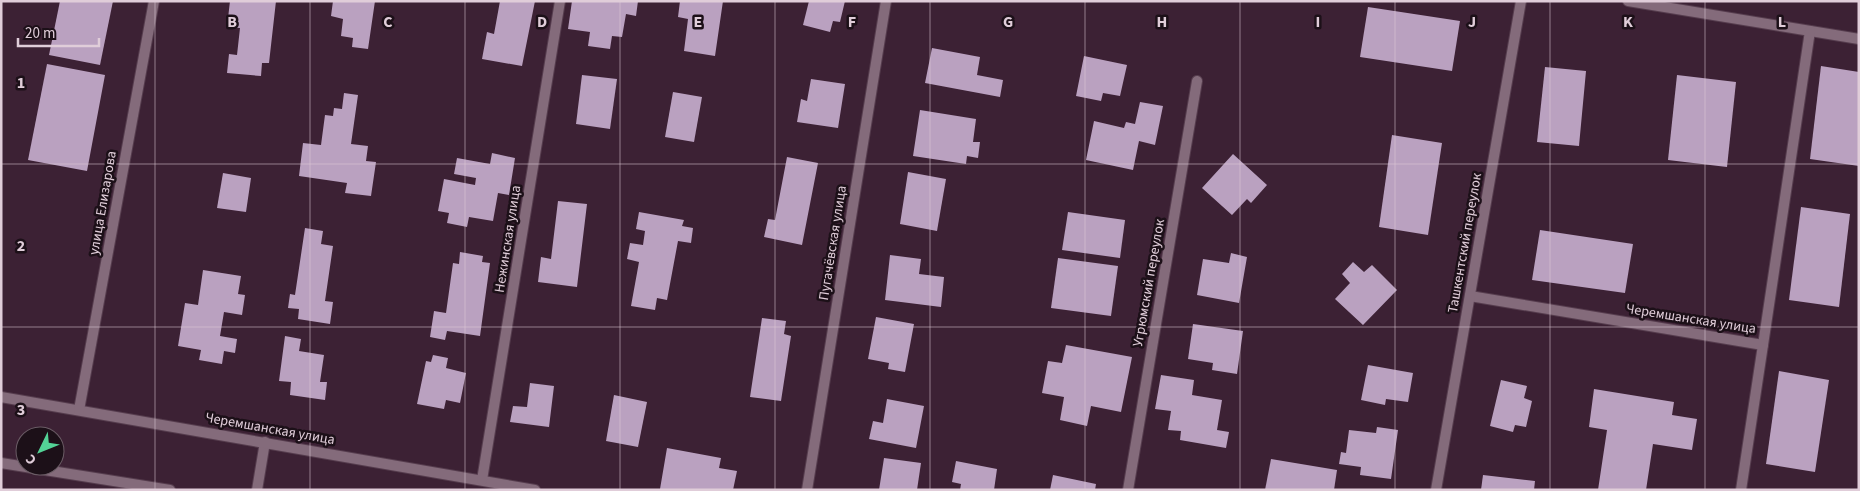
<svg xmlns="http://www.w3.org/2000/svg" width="1860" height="491" viewBox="0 0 1860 491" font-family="'Source Sans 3',sans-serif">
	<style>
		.building { fill: #baa1c0 }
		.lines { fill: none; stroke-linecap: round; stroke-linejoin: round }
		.service-casing { stroke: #563d4e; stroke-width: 12 }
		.minor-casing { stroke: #563d4e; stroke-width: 12 }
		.service { stroke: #846b7b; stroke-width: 10 }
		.minor { stroke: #846b7b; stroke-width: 10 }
		.grid { fill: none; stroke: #e0cdd9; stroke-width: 1; stroke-opacity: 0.55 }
		.labels { text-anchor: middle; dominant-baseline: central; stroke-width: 5; stroke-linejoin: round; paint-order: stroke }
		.street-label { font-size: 14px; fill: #e0cdd9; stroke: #1c1018 }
		.grid-label { font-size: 16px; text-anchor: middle; font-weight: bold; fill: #e0cdd9; stroke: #1c1018; stroke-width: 5; stroke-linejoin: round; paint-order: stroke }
	</style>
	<rect width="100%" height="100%" fill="#3c2134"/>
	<g class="building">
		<path d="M60,1H113L100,65L49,55Z"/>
		<path d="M230,1H276L269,63H262L261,76L227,73L229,54L237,55L240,28L227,27Z"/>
		<path d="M333,1H375L368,49L352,47L353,38L341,36L343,19L331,16Z"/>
		<path d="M500,1H535L522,66L482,59L487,32L494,34Z"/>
		<path d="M572,1H638L636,16L626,14L622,37L612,36L610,49L588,46L590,32L568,29Z"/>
		<path d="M680,1H723L715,56L684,51L688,19L678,17Z"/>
		<path d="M809,1H845L840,22L833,21L830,32L803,25Z"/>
		<path d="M1368,7L1460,21L1452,71L1360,57Z"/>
		<path d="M932,48L980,57L977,75L1003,80L1000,97L925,83Z"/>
		<path d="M1084,56L1127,65L1120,96L1103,93L1101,101L1076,96Z"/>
		<path d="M47,64L105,75L87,171L28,160Z"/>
		<path d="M1821,66L1859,72V166L1810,159Z"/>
		<path d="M1545,67L1586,71L1579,146L1537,142Z"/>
		<path d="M582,75L617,79L610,129L576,124Z"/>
		<path d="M1677,75L1736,82L1727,167L1668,160Z"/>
		<path d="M811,79L845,84L838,128L797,122L801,99L807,101Z"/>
		<path d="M673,92L702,97L694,142L665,137Z"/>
		<path d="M344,93L358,95L351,144L368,146L366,161L376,162L371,196L345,193L347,183L299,176L303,143L321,145L325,115L333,116L334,108L342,109Z"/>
		<path d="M1140,102L1163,106L1155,145L1139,141L1133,170L1086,160L1094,121L1124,128L1126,122L1135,124Z"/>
		<path d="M920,110L976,119L973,142H980L978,158L967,156L966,164L913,156Z"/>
		<path d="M1392,135L1442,143L1428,235L1379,227Z"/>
		<path d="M492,153L515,158L509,195L498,193L493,221L469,217L467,227L447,223L449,213L438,211L444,179L475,185L476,178L454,174L457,158L490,164Z"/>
		<path d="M1233,154L1267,185L1251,203L1247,199L1232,215L1202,188Z"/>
		<path d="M787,157L818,163L802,245L764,237L768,219L775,220Z"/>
		<path d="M908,172L946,179L937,231L900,224Z"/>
		<path d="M223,173L251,178L246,212L217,208Z"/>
		<path d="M558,201L587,204L577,287L538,282L541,257L551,259Z"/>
		<path d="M1801,207L1850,214L1839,307L1789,300Z"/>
		<path d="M639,212L684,220L682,226L693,228L691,243L678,241L667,300L657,298L655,310L631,306L639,262L627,259L630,243L643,245L645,231L636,229Z"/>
		<path d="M1068,212L1125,220L1120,258L1062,250Z"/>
		<path d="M305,228L323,231L321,244L333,246L325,301L333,302L330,324L298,319L299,309L288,308L290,294L295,295Z"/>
		<path d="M1540,230L1633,244L1625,293L1532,280Z"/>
		<path d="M460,252L483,256L482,262L490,263L480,336L447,331L445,340L430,337L434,311L446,313L453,263L459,264Z"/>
		<path d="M1231,253L1247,257L1239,303L1197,295L1203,259L1229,263Z"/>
		<path d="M890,255L921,259L919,274L944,277L941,307L885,300Z"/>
		<path d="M1058,258L1118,266L1111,316L1051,308Z"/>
		<path d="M1353,262L1364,272L1372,265L1397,290L1363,325L1335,299L1350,283L1342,274Z"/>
		<path d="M203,270L241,276L238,294L245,295L242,315L224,312L220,336L237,339L235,353L224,351L222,364L199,360L201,350L178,346L185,303L198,305Z"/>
		<path d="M876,317L914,324L905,372L888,369L889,363L868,359Z"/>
		<path d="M762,318L786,321L784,334L791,336L781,401L750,397Z"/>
		<path d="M1193,324L1243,331L1237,374L1212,370L1213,363L1188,359Z"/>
		<path d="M285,336L301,339L299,351L324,355L320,382H327L325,400L290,395L291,382L279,381Z"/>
		<path d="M1066,345L1132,357L1121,412L1091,406L1087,426L1060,420L1064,397L1042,393L1048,361L1062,363Z"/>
		<path d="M433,355L448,358L446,368L466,373L460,403L446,400L444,409L417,404L426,361L431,362Z"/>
		<path d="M1368,365L1413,373L1408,402L1386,399L1385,405L1361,400Z"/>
		<path d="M1779,371L1829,380L1815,472L1766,464Z"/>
		<path d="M1161,375L1194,380L1192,395L1222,400L1217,430L1229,432L1226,448L1180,440L1181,431L1168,430L1171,411L1155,409Z"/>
		<path d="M1501,380L1527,386L1524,398L1532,401L1526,427L1515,425L1513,432L1490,426Z"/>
		<path d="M530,383L554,386L549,427L510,422L513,406L527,407Z"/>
		<path d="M1594,389L1674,402L1672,415L1697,419L1692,450L1653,444L1646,490H1598L1607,430L1589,427Z"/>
		<path d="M614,395L647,402L638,447L606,441Z"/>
		<path d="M887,399L924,406L916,448L869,439L873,421L883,423Z"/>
		<path d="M1377,427L1398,430L1391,479L1360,475L1361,467L1339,464L1341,452L1346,453L1349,430L1376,433Z"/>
		<path d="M667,448L721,458L719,468L737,471L733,490L660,489Z"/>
		<path d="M884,458L921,463L917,490H879Z"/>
		<path d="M1271,459L1337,470L1334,490H1265Z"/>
		<path d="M956,461L997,469L994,490H960L961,484L952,482Z"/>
		<path d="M1053,475L1096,484L1095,490H1050Z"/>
		<path d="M1483,475L1535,481L1534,490H1481Z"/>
	</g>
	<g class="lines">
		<g class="service-casing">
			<g id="service">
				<path d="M1628,1L1859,39"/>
				<path d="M1763,345L1810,31"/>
				<path d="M1,463L170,490"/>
				<path d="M257,490L265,442"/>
			</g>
		</g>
		<g class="minor-casing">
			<g id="minor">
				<path d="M1470,296L1763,345L1741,490"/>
				<path d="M1,397L535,490"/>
				<path d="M79,410L154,1"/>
				<path d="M482,480L560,1"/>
				<path d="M807,490L886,1"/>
				<path d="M1128,490L1197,81"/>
				<path d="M1436,490L1521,1"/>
			</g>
		</g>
		<use href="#service" class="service"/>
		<use href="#minor" class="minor"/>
	</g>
	<path class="grid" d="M155,1V490M310,1V490M465,1V490M620,1V490M775,1V490M930,1V490M1085,1V490M1240,1V490M1395,1V490M1550,1V490M1705,1V490M1,164H1859M1,327H1859"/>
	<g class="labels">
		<g class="street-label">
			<text transform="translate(103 203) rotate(-80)">улица Елизарова</text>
			<text transform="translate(508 239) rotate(-81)">Нежинская улица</text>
			<text transform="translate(833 243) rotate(-81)">Пугачёвская улица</text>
			<text transform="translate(1465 243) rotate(-80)">Ташкентский переулок</text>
			<text transform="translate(1149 283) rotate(-80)">Угрюмский переулок</text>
			<text transform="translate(1691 319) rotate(9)">Черемшанская улица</text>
			<text transform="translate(270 429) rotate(10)">Черемшанская улица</text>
		</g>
	</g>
	<g class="grid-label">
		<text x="232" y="27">B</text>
		<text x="388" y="27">C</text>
		<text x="542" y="27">D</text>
		<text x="698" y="27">E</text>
		<text x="852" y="27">F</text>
		<text x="1008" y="27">G</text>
		<text x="1162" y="27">H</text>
		<text x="1318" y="27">I</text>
		<text x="1472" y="27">J</text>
		<text x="1628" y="27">K</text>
		<text x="1782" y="27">L</text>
		<text x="21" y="88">1</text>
		<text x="21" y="251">2</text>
		<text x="21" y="415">3</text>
	</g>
	<rect width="1860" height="491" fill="none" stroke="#e0cdd9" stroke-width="5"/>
	<g transform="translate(40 451) rotate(227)"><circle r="24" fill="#1c1018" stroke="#6a5c65"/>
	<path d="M0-4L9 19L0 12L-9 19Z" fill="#53d396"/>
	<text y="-8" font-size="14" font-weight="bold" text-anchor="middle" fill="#e0cdd9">С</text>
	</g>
	<path d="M18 38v8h81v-8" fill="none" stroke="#e0cdd9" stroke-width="2.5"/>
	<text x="25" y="38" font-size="15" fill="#e0cdd9" stroke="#1c1018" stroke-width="4" paint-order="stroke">20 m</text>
</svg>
